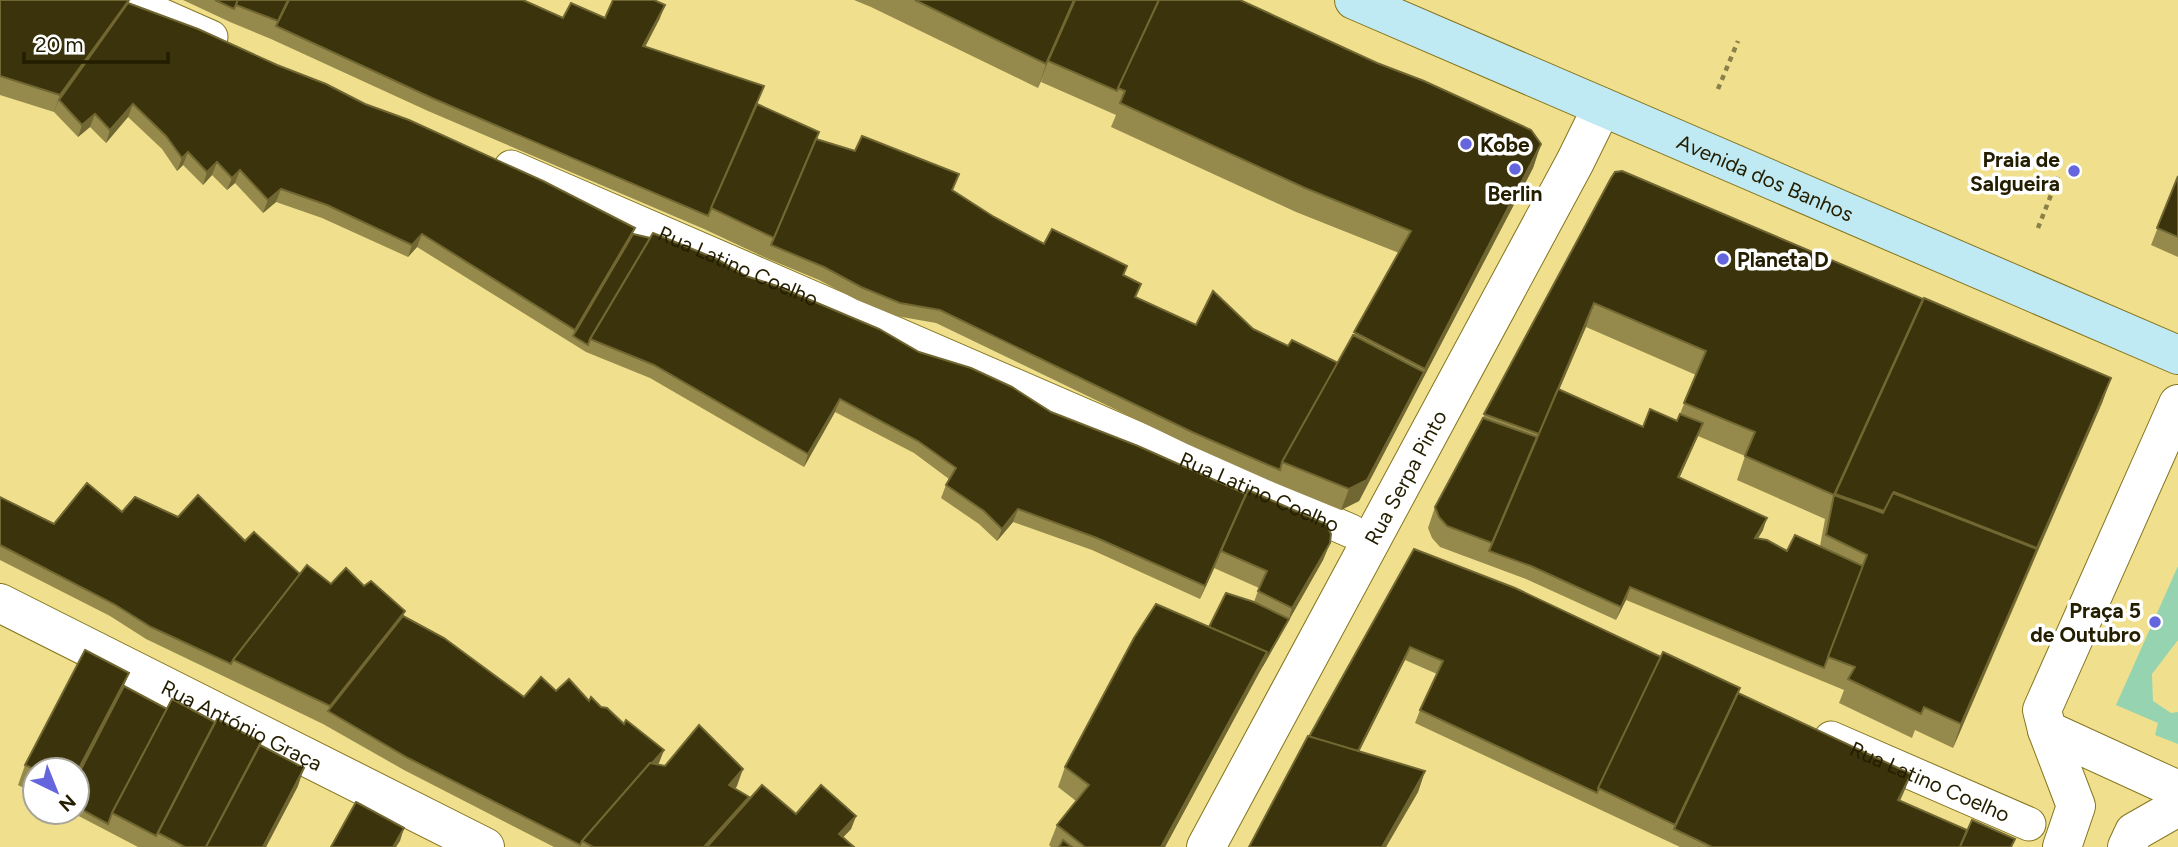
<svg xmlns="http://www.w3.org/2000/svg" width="2178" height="847" viewBox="0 0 2178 847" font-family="Figtree,sans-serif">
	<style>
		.green { fill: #96d4b1 }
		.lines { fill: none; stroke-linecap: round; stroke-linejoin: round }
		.pedestrian-casing { stroke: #84751e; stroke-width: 35 }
		.minor-casing { stroke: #84751e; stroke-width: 40 }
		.tertiary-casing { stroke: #84751e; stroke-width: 40 }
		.secondary-casing { stroke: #84751e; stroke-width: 40 }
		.path { stroke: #8b8048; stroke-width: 4.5; stroke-dasharray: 5 5; stroke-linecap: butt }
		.pedestrian { stroke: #fff; stroke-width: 33 }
		.minor { stroke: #fff; stroke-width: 38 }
		.tertiary { stroke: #fff; stroke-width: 38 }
		.secondary { stroke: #bfe9f3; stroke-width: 38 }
		.wall { fill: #958a4c; fill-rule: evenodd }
		.shaded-wall { fill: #716732 }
		.building { fill: #3a330b; stroke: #716732; stroke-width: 2 }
		.poi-dot { fill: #6565de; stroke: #fff; stroke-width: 2.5 }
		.labels { text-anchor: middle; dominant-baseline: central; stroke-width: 7; stroke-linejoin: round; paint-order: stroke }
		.poi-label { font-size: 21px; font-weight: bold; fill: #241e00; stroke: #fff; text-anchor: start }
		.street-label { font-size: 21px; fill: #241e00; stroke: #fff }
	</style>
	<rect width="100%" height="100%" fill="#f0e08e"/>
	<path class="green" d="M2178,566V640L2152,674L2153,701L2171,713L2178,712V744L2155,735L2158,723L2116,705Z"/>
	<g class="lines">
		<g class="pedestrian-casing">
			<g id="pedestrian">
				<path d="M127,0L211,37"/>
				<path id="s1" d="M511,167L1351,531"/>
				<path id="s2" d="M1831,738L2029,824"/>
			</g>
		</g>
		<g class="minor-casing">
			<g id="minor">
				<path id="s3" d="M0,603L485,847"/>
				<path id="s4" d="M1206,847L1575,162L1602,107"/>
			</g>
		</g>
		<g class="tertiary-casing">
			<g id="tertiary">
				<path d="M2047,730L2178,790"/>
				<path d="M2062,847L2076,806L2047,730L2042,710L2178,404"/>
				<path d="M2127,847L2134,832L2178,807"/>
			</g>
		</g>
		<g class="secondary-casing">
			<g id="secondary">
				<path id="s5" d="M1354,0L2178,355"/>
			</g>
		</g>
		<g class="path">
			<path d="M1718,89L1738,41"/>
			<path d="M2038,228L2058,177"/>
		</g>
		<use href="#pedestrian" class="pedestrian"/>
		<use href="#minor" class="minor"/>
		<use href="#tertiary" class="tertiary"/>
		<use href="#secondary" class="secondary"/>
	</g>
	<g class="wall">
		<path d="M0,0L128,3L277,65L365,104L633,234L746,276L919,352L1051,412L1330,543L1323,560L1259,673L1165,847H1051L1049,845L1057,825L1076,801L1058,787L1065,767L1209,627L1254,602L1259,588L1214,568L1215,566L1200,599L1092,550L1013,522L997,541L979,524L941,498L946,485L949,479L914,453L835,412L804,467L650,378L586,352L417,247L408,257L322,218L276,202L263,213L235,183L227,190L212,175L203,185L183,165L177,171L162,149L128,117L106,143L90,127L78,137L54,112L0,95Z"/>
		<path d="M183,0H523L563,18H660L645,46L757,104L816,139L953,191L994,217L1044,244L1127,266L1124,275L1136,298L1196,325L1253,329L1288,346L1338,363L1399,253L1296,212L1111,127L1116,115L1041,82L1044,75L1038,88L871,7L854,0H1240L1541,144L1533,168L1359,501L1341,510L1275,483L1187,444L936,323L896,316L857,300L819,280L766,258L704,229L428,111L271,39L230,22Z"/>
		<path d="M2178,176V257L2151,245Z"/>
		<path d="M1611,178L1923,299L2111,378L2102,403L1953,748L1915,730L1912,738L1839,703L1844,690L1626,600L1616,620L1526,579L1440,547L1432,538L1428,528L1435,507ZM1586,327L1696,375L1677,421L1643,427L1559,389ZM1698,436L1745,456L1737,480L1825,519L1820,546L1787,551L1758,538L1763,530L1679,477Z"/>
		<path d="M0,497L54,524L122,512L178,517L245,541L300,574L331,584L364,586L403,616L524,697L556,691L589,701L601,707L624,724L664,750L658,764L737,786L735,789L749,797L747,802L796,814L856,816L851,829L843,837L854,847H554L404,770L323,724L146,639L110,616L0,560Z"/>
		<path d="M1414,549L1738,693L1906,787L1900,801L1967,830L2011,847H1680L1415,723L1420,710L1437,674L1405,660L1359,752L1425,771L1418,792L1386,847H1249Z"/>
		<path d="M124,686L167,709L260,745L298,786L266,847H138L71,812H77V770H35V794L18,785L25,765Z"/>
	</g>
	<g class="shaded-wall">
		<path d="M129,0L123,16L59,100L54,112L60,95Z"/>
		<path d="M1074,0L1048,61L1038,88L1046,64Z"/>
		<path d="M665,5L660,18L639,59L643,46Z"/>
		<path d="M133,104L128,117L106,143L110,130Z"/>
		<path d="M95,114L90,127L78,137L82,125Z"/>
		<path d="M1541,144L1533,168L1359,501L1341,510L1349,489L1424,372Z"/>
		<path d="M188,152L183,165L177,171L182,158Z"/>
		<path d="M217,162L212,175L203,185L207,172Z"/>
		<path d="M240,170L235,183L227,190L232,178Z"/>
		<path d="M281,189L276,202L263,213L268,200Z"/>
		<path d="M422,234L417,247L408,257L412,245Z"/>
		<path d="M1594,303L1586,327L1530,458L1539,434Z"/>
		<path d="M2111,378L2102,403L2028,573L2037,548Z"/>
		<path d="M840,399L835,412L804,467L808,454Z"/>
		<path d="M1703,423L1698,436L1674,490L1678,477Z"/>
		<path d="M1018,509L1013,522L997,541L1002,529Z"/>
		<path d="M1767,518L1763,530L1751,550L1755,538Z"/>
		<path d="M1330,543L1323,560L1259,673L1165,847H1161L1267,652L1289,619L1292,608Z"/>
		<path d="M2037,549L2028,573L1953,748L1961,724Z"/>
		<path d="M1220,553L1215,566L1200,599L1205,586Z"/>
		<path d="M1630,587L1626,600L1616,620L1621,607Z"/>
		<path d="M405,611L398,628L328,711L323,724L330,706Z"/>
		<path d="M1410,647L1405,660L1349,771L1354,759Z"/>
		<path d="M129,673L121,693L77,779V772Z"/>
		<path d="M664,750L659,763L588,844L584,842Z"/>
		<path d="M304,768L298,786L266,847H263Z"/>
		<path d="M743,769L737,786L722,802L729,785Z"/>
		<path d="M1425,771L1418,792L1386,847H1382Z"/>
		<path d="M1911,774L1906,787L1894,813L1898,800Z"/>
		<path d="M749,797L742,814L713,847H704Z"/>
		<path d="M856,816L851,829L834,847L839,834Z"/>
		<path d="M404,828L400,841L396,847H393Z"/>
	</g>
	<g class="building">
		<path d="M0,0H129L60,95L0,76Z"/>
		<path d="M215,0H238L234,9Z"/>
		<path d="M238,0H288L278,21L236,5Z"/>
		<path d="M289,0H523L563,18L571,3L605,18L613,0H654L665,5L643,46L764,86L708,216L432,98L276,26Z"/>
		<path d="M915,0H1074L1046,64Z"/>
		<path d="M1075,0H1159L1117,91L1048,61Z"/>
		<path d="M1159,0H1240L1377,63L1424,81L1531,130L1541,144L1425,369L1354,332L1411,231L1305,188L1120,103L1125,91L1118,88Z"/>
		<path d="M128,3L198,29L277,65L326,84L365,104L409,120L543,181L635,228L575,330L422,234L412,245L327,205L281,189L268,200L240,170L232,178L217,162L207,172L188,152L182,158L166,136L133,104L110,130L95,114L82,125L59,100Z"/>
		<path d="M757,104L819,132L774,238L711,208Z"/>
		<path d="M862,136L959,174L952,190L994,217L1044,244L1052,229L1127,266L1123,275L1141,284L1135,297L1196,325L1213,291L1253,329L1288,346L1292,340L1338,363L1282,462L1280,470L1192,432L940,310L900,303L861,287L824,267L771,245L816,139L855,151Z"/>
		<path d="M1622,171L1923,299L1834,495L1745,456L1755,432L1684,403L1706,351L1594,303L1539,434L1484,414L1611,178L1615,172Z"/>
		<path d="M2178,176V237L2157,228Z"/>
		<path d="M653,233L717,259L746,276L777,286L879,329L919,352L971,368L1012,387L1051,412L1138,446L1246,494L1205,586L1097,538L1018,509L1002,529L984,511L946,485L956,468L918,441L840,399L808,454L654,365L590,339Z"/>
		<path d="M633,234L650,238L590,339L588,345L573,336Z"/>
		<path d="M1924,298L2111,378L2037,548L1894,492L1884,511L1835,494Z"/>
		<path d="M1353,335L1424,372L1367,480L1349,489L1282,462Z"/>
		<path d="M1558,389L1643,427L1650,409L1677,421L1680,414L1703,423L1678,477L1767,518L1755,538L1767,540L1787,551L1795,535L1863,566L1824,668L1630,587L1621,607L1531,566L1489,551Z"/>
		<path d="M1483,418L1537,437L1492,543L1447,526L1439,517L1435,507Z"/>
		<path d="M87,483L122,512L135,497L178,517L198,495L245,541L254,532L300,574L233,660L231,664L151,627L114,604L0,545V497L54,524Z"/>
		<path d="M1248,490L1326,524L1331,534L1330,543L1292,608L1258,591L1267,571L1221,551Z"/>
		<path d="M1893,493L2037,549L1961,724L1924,707L1921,714L1848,679L1855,667L1828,657L1867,555L1826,535L1834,495L1883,513Z"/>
		<path d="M1414,549L1515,588L1661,657L1597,793L1420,710L1443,661L1410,647L1358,751L1309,737Z"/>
		<path d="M307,565L331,584L346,568L364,586L371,581L405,611L330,706L233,660Z"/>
		<path d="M1226,593L1254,602L1289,619L1262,666L1267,652L1209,627Z"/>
		<path d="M1156,604L1267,652L1161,847H1085L1057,825L1089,785L1065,767L1134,638Z"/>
		<path d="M403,616L444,638L524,697L541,677L556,691L569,679L589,701L591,697L601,707L607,708L624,724L626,720L664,750L652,763H650L582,841L580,845L408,758L328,711Z"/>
		<path d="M85,650L129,673L77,772V770H36L25,765Z"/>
		<path d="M1663,652L1740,688L1675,825L1598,788Z"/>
		<path d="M124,686L167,709L112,813L108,824L77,807V777Z"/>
		<path d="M1738,693L1911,774L1898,800L1967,830L1960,847H1712L1674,829Z"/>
		<path d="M172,699L215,722L156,836L112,813Z"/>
		<path d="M217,719L261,742L206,847H185L158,833Z"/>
		<path d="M699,725L743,769L729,785L749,797L704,847H593L582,841L650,763L665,766Z"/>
		<path d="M1308,736L1425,771L1382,847H1249Z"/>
		<path d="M260,745L304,768L263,847H206Z"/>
		<path d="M762,785L796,814L821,785L856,816L839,834L854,847H707Z"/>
		<path d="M356,802L404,828L393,847H331Z"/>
		<path d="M1972,820L2015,839L2011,847H1960Z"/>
		<path d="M1063,840L1072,847H1059Z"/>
	</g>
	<g class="poi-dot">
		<circle cx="1466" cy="144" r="7"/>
		<circle cx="1515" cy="169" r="7"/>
		<circle cx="2074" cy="171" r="7"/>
		<circle cx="1723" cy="259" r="7"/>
		<circle cx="2155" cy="622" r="7"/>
	</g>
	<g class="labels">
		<g class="poi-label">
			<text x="1480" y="144">Kobe</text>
			<text x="2060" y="159" text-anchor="end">Praia de<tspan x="2060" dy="24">Salgueira</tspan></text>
			<text x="1515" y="193" text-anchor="middle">Berlin</text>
			<text x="1737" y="259">Planeta D</text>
			<text x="2141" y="610" text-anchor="end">Praça 5<tspan x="2141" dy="24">de Outubro</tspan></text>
		</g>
		<g class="street-label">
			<text stroke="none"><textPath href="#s5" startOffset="448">Avenida dos Banhos</textPath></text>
			<text stroke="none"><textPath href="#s1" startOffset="248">Rua Latino Coelho</textPath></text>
			<text stroke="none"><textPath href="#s4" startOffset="420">Rua Serpa Pinto</textPath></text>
			<text stroke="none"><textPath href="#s1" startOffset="816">Rua Latino Coelho</textPath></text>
			<text stroke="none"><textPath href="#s3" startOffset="271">Rua António Graça</textPath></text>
			<text stroke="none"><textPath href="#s2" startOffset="108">Rua Latino Coelho</textPath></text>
		</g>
	</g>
	<g transform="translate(56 791) rotate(137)"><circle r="33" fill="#ffffff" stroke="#a7a599" stroke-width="2"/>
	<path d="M0-5L12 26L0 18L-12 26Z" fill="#6565de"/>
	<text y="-10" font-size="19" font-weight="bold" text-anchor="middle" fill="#241e00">N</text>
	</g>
	<path d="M24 52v10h144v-10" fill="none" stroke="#241e00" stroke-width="3.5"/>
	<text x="35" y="52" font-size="21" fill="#241e00" stroke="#ffffff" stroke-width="5" paint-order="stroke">20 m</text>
</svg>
